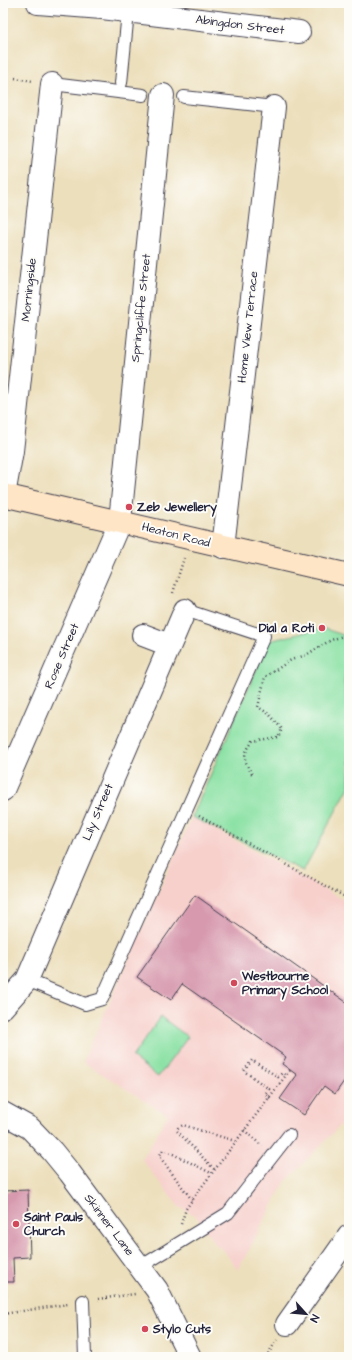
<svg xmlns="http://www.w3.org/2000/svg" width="352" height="1360" viewBox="0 0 352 1360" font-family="'Architects Daughter',sans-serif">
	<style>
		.built { fill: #f7d0cc }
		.green { fill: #8ae1a4; stroke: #568270 }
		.building { fill: #d799ae }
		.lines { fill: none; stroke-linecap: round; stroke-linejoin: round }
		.lane-casing { stroke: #403e4e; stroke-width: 14 }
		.street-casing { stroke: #403e4e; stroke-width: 24 }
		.secondary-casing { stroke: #403e4e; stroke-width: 24 }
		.path { stroke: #403e4e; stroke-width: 2.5; stroke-dasharray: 1 3; stroke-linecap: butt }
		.lane { stroke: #fff; stroke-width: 12 }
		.street { stroke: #fff; stroke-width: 22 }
		.secondary { stroke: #fee5c5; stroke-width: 22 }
		.poi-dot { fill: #d1495b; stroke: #fdfcf7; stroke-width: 1.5 }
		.labels { text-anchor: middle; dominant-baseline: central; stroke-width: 4; stroke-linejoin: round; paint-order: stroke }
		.street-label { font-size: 12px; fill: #22223b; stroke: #fdfcf7 }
		.poi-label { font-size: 12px; font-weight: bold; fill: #22223b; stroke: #fdfcf7; text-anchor: start }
	</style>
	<rect width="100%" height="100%" fill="#fdfcf7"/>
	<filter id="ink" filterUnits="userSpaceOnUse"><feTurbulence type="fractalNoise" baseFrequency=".025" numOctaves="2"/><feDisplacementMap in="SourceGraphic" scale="8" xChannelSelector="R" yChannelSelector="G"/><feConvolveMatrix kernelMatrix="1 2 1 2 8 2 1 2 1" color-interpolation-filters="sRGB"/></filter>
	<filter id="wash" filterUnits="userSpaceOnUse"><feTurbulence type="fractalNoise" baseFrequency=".012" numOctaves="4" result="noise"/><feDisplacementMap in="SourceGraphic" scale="16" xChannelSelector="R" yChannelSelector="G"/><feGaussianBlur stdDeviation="0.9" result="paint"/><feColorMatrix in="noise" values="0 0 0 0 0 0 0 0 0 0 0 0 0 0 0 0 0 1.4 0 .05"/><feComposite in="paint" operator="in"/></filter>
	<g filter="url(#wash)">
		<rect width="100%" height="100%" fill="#ecdfbc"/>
		<path class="built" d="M192,817L349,903V1116L285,1182L238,1270L224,1251L214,1243L196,1216L179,1207L142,1160L168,1115L83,1062Z"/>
		<g class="green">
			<path d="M322,628L349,637L344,683L349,722V787L303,871L192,817L269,641Z"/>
			<path d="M161,1017L188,1037L158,1077L132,1057Z"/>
		</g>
		<g id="blocks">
			<g class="building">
				<path d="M195,895L349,1004V1074L335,1094L324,1086L304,1115L280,1099L297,1075L282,1064L286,1057L182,984L171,1000L137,977Z"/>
				<path d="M28,1190L30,1257L13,1258L14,1282H3V1191Z"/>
				<path d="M3,1287H4L5,1299H3Z"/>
			</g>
		</g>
	</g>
	<g filter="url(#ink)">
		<use href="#blocks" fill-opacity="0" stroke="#403e4e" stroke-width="1"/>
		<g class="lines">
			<g class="lane-casing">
				<g id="lane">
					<path d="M121,83L128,12"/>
					<path d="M52,84L143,95"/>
					<path d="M184,97L274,107"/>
					<path d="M27,980L85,1004L102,999L264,636L185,610"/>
					<path d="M140,1267L228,1213L289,1135"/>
					<path d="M83,1301L85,1357"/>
				</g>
			</g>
			<g class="street-casing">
				<g id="street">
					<path d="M38,3L102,8L299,32"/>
					<path d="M4,495L12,451L52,84"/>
					<path d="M223,547L274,107"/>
					<path d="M143,635L169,645"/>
					<path d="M3,790L120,521L163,95"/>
					<path d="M3,1007L27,980L185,610"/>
					<path d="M3,1113L30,1128L52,1151L70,1173L157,1290L190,1357"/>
					<path d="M287,1324L349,1236"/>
				</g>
			</g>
			<g class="secondary-casing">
				<path id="secondary" d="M3,495C118,521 233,549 349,575"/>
			</g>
			<g class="path">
				<path d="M15,78L33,81"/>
				<path d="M173,593L184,558"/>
				<path d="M252,774C243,758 242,756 253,741L278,737L282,729L269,714L258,707L265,677L291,660L306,655L331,640L346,635"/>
				<path d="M199,816L349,899"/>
				<path d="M270,1098L265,1094L269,1089L244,1071L252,1060L278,1077L282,1073L286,1076"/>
				<path d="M244,1130L262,1146"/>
				<path d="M214,1169L177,1131L178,1128L183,1125L235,1141"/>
				<path d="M192,1200L162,1160L160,1155L163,1150L167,1151L211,1173"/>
				<path d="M181,1224L186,1209L194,1197L290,1070"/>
				<path d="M98,1299L135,1294"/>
				<path d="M3,1314L68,1304"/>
				<path d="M266,1357L277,1340"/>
			</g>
			<use href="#lane" class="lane"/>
			<use href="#street" class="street"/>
			<use href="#secondary" class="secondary"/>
		</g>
	</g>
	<g class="poi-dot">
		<circle cx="129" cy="507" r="4"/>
		<circle cx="322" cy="628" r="4"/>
		<circle cx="234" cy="983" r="4"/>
		<circle cx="16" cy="1224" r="4"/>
		<circle cx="145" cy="1329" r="4"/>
	</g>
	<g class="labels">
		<g class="street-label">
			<text transform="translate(240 25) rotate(7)">Abingdon Street</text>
			<text transform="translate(29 290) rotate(-84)">Morningside</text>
			<text transform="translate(141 308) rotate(-84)">Springcliffe Street</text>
			<text transform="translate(248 327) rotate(-84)">Home View Terrace</text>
			<text transform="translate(176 535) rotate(14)">Heaton Road</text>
			<text transform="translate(62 656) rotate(-67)">Rose Street</text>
			<text transform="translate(98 812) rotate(-67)">Lily Street</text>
			<text transform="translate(109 1225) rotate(53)">Skinner Lane</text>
		</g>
		<g class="poi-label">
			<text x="137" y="507">Zeb Jewellery</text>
			<text x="314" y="628" text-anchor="end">Dial a Roti</text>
			<text x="242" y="976">Westbourne<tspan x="242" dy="14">Primary School</tspan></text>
			<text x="24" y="1217">Saint Pauls<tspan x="24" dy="14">Church</tspan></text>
			<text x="153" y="1329">Stylo Cuts</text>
		</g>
	</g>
	<rect width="352" height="1360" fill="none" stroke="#fdfcf7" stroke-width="16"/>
	<g transform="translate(306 1314) rotate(117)" stroke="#fdfcf7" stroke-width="3" paint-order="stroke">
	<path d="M0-3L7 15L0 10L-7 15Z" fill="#22223b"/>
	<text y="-6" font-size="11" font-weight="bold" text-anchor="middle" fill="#22223b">N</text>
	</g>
</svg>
